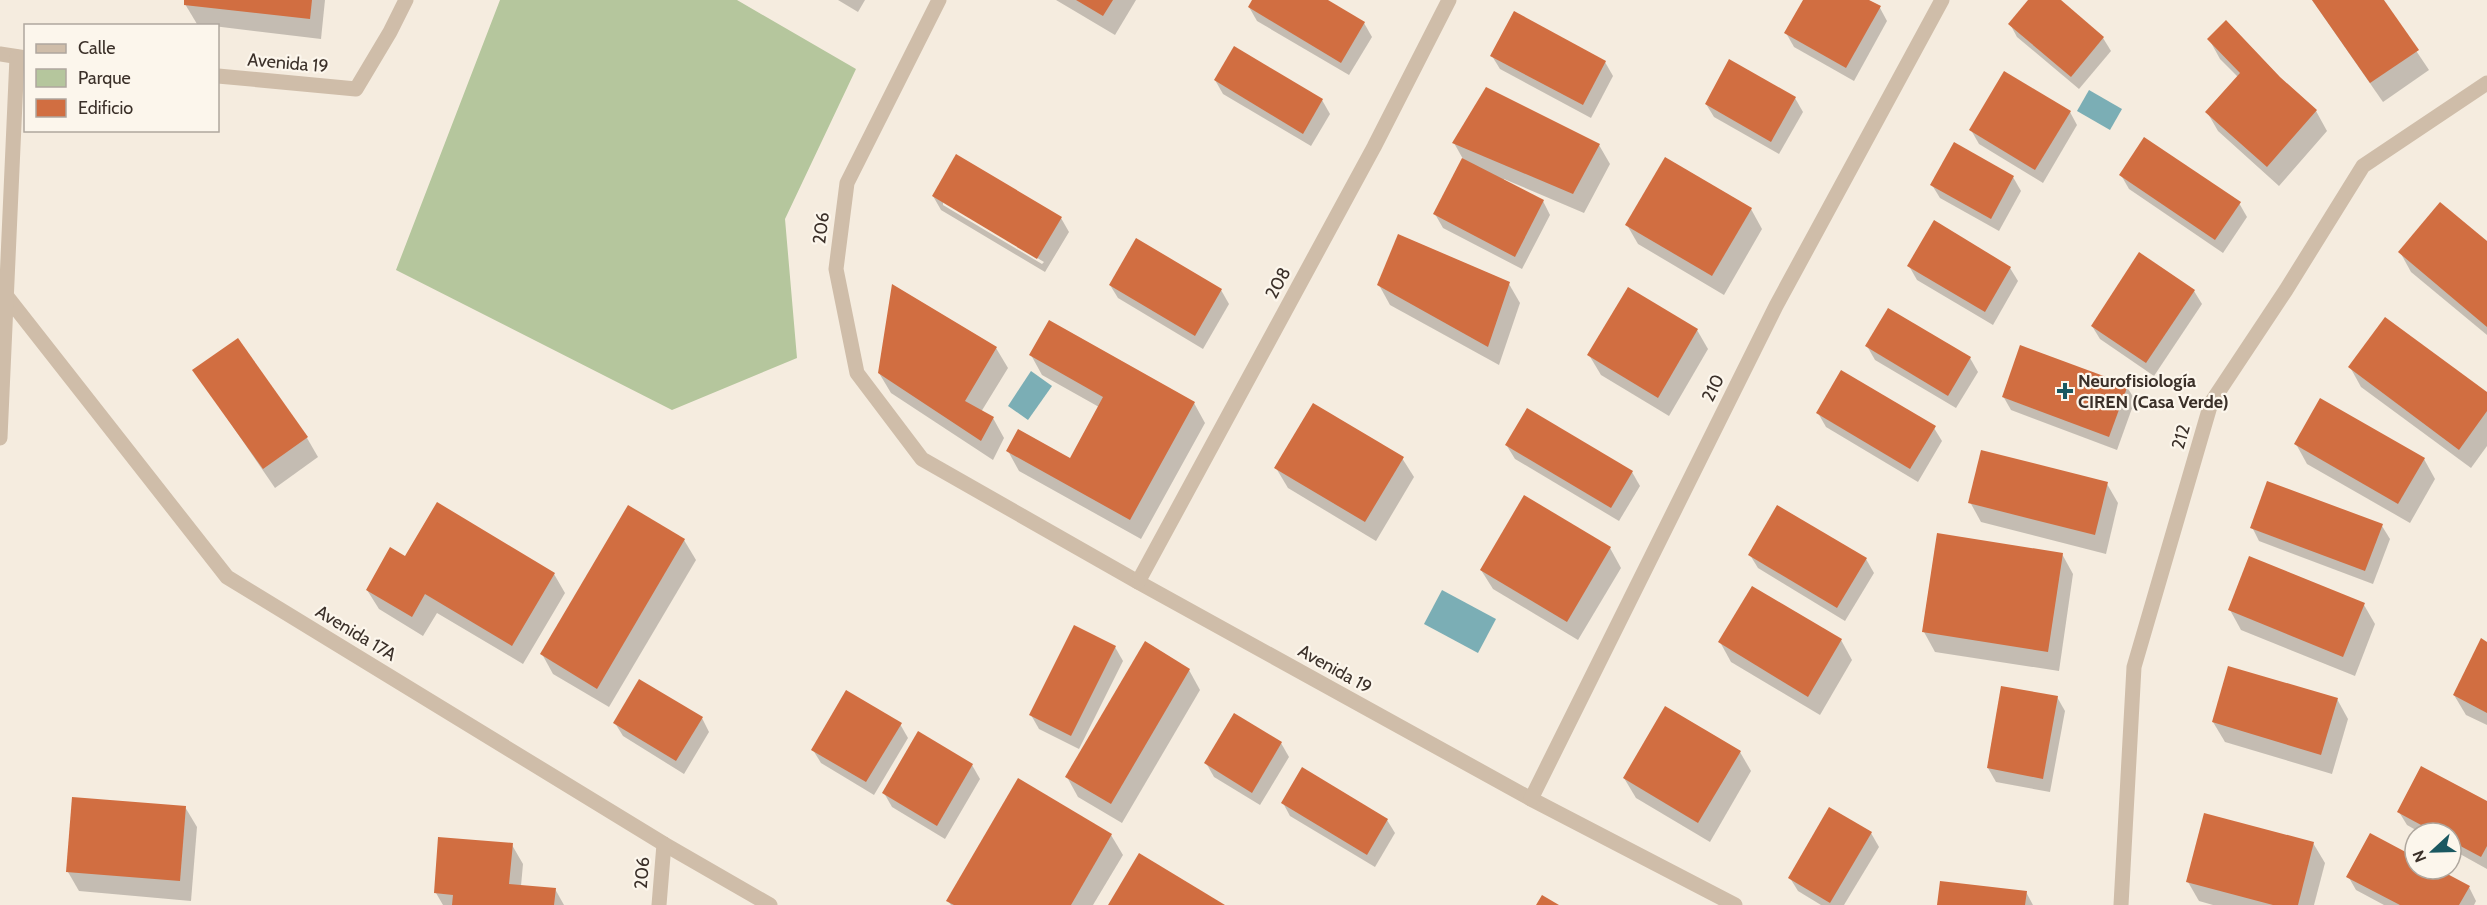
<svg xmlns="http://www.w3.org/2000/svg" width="2487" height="905" viewBox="0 0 2487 905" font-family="Cabin,sans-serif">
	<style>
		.green { fill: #b5c69d }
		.water { fill: #7baeb5 }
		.shadow { fill: #0003; fill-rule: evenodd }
		.building { fill: #d16e41 }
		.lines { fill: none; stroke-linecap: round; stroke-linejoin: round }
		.minor { stroke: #cfbda9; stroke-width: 15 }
		.poi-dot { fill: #1a5861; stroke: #fcf6ec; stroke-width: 2 }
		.labels { text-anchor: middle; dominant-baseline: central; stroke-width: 4.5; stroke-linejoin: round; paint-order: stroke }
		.street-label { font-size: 18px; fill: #3b3029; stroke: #fcf6ec }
		.poi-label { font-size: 18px; font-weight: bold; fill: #3b3029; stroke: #fcf6ec; text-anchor: start }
	</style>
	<rect width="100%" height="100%" fill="#f5ecdf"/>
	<path class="green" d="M500,0H737L856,69L785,219L797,358L672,410L396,270Z"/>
	<g class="water">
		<path d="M2089,90L2122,109L2110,130L2077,111Z"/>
		<path d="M1031,371L1052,386L1028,420L1008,406Z"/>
		<path d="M1442,590L1496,619L1478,653L1424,624Z"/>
	</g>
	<g class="shadow">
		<path d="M186,0H325L321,39L197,24L185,4Z"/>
		<path d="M838,0H865L858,12Z"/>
		<path d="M1056,0H1136L1115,35Z"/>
		<path d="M1254,0H1325L1364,23L1372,37L1349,75L1257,21L1249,7Z"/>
		<path d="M1804,0H1866L1880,8L1887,21L1854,81L1794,47L1786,33Z"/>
		<path d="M2029,0H2059L2103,38L2111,51L2079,89L2017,37L2010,24Z"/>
		<path d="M2312,0H2382L2429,70L2383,102Z"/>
		<path d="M2209,39L2279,79L2316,111L2327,131L2279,186L2218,131L2207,112L2238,77L2220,59Z"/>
		<path d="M1492,56L1605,62L1613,76L1591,118L1500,69Z"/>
		<path d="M1730,61L1795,98L1803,112L1779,154L1714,117L1706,104Z"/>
		<path d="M1215,80L1322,100L1330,114L1311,146L1223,94Z"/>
		<path d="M2070,112L2077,125L2043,183L1979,144L1971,130Z"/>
		<path d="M1454,143L1599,145L1610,164L1584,213L1504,179L1503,181L1543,201L1550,215L1522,269L1443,228L1435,214L1463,159Z"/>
		<path d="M2121,175L2239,203L2247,217L2223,253L2129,189Z"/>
		<path d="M2013,177L2021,191L1999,231L1940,198L1932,185Z"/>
		<path d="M933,196L1061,218L1069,232L1045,272L941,210ZM943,201L1044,262L1042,264L943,205Z"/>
		<path d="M1751,209L1762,229L1724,295L1638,244L1627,225Z"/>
		<path d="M1137,240L1221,290L1229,304L1203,349L1118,298L1110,285Z"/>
		<path d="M2487,243V335L2411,272L2400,252Z"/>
		<path d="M1909,266L2010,268L2018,281L1993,325L1917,280Z"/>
		<path d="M1509,284L1520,303L1499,365L1390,305L1379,285Z"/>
		<path d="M2194,291L2202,304L2154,376L2100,339L2092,326Z"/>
		<path d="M1697,330L1708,349L1669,416L1601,375L1589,355Z"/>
		<path d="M1867,346L1970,358L1978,372L1956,408L1875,360Z"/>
		<path d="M996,348L1008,368L981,412L993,418L1004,438L993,460L891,393L879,373Z"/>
		<path d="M1031,355L1194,403L1205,423L1141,539L1019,471L1008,451L1070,460L1099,407L1042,375Z"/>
		<path d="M2350,367L2487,394V446L2471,468L2361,387Z"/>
		<path d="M194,370L307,438L318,457L275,488Z"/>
		<path d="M2127,387L2135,400L2117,450L2011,410L2003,396Z"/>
		<path d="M1818,413L1934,428L1942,441L1918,482L1826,427Z"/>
		<path d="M2296,444L2424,459L2435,479L2410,523L2307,464Z"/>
		<path d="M1507,446L1632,472L1640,486L1619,521L1515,459Z"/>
		<path d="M1402,458L1414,477L1376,541L1288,488L1276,468Z"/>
		<path d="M2107,484L2118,503L2106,554L1981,522L1970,502Z"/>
		<path d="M629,507L684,540L696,560L609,707L553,674L542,654Z"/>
		<path d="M2382,526L2390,539L2373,584L2259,541L2252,527Z"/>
		<path d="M1610,548L1621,568L1578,640L1493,589L1481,570Z"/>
		<path d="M2062,554L2073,574L2059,671L1935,652L1924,632Z"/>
		<path d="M1750,555L1866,559L1874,573L1845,621L1758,568Z"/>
		<path d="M405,559L554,574L565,593L523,664L437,613L423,636L379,609L367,590Z"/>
		<path d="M2364,605L2375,624L2355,676L2241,630L2230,610Z"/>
		<path d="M1841,640L1852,660L1820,715L1731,662L1720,642Z"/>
		<path d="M2487,643V725L2466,715L2454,695Z"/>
		<path d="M1115,647L1123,661L1079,749L1039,729L1031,715Z"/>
		<path d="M1189,670L1200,690L1122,823L1078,797L1067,777Z"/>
		<path d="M2057,697L2065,711L2050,792L1996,782L1988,768Z"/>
		<path d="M2337,699L2348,719L2332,774L2225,742L2213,722Z"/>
		<path d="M702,718L709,732L684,774L623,736L615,723Z"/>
		<path d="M900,724L908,738L874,795L821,763L813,750Z"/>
		<path d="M1281,743L1289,757L1260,805L1214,777L1206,763Z"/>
		<path d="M1740,752L1751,771L1710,842L1636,798L1624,778Z"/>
		<path d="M972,765L980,779L945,839L892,807L884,793Z"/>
		<path d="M1283,803L1387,820L1395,833L1375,867L1290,816Z"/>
		<path d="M2487,803V869L2451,849V833H2421L2407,825L2399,812Z"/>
		<path d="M185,807L197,827L191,901L79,891L68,872Z"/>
		<path d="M1871,833L1879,847L1844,905H1821L1798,891L1790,878Z"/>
		<path d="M1111,835L1123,855L1093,905H951L948,901Z"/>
		<path d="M2313,843L2325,863L2314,905H2213L2199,901L2188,882Z"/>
		<path d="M512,845L523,864L521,886L555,889L564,905H443L436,893Z"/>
		<path d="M2415,859V869H2435L2469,887L2476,901L2474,905H2384L2356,890L2348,876Z"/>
		<path d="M2026,892L2033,905H1939Z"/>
	</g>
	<g class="building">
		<path d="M184,0H312L310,19L184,5Z"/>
		<path d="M1076,0H1113L1103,16Z"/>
		<path d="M1252,0H1328L1365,22L1341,63L1248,7Z"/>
		<path d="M1803,0H1869L1881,6L1846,68L1784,33Z"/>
		<path d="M2028,0H2061L2104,37L2071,77L2008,24Z"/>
		<path d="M2312,0H2384L2419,50L2370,83Z"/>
		<path d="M1514,11L1606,61L1583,105L1490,56Z"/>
		<path d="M2226,20L2280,77L2317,110L2267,167L2205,112L2240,73L2207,39Z"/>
		<path d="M1234,46L1323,99L1303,134L1214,80Z"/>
		<path d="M1729,59L1796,97L1771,142L1705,104Z"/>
		<path d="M2004,71L2071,111L2035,170L1969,130Z"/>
		<path d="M1486,87L1600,144L1573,194L1452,143Z"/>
		<path d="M2144,137L2241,202L2215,240L2119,175Z"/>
		<path d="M1954,142L2014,176L1991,219L1930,185Z"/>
		<path d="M956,154L1062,217L1037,259L932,196Z"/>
		<path d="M1665,157L1752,208L1712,276L1625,225Z"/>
		<path d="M1462,158L1544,200L1515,257L1433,214Z"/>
		<path d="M2440,202L2487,241V327L2398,252Z"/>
		<path d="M1934,220L2011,267L1985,312L1907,266Z"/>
		<path d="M1398,234L1510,282L1488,347L1377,285Z"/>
		<path d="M1136,238L1222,289L1195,336L1109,285Z"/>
		<path d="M2139,252L2195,290L2146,363L2091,326Z"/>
		<path d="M892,284L997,347L965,401L994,417L981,441L878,373Z"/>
		<path d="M1628,287L1698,329L1658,398L1587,355Z"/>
		<path d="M1888,308L1971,357L1948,396L1865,346Z"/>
		<path d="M2385,317L2487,392V411L2459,450L2348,367Z"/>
		<path d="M1049,320L1195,402L1130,520L1006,451L1018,429L1070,458L1103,397L1029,355Z"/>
		<path d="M238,338L308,437L263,469L192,370Z"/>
		<path d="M2020,345L2128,385L2109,437L2002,397Z"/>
		<path d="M1841,370L1936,426L1910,469L1816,413Z"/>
		<path d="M2320,398L2425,458L2398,504L2294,444Z"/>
		<path d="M1313,403L1404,457L1365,522L1274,468Z"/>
		<path d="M1527,408L1633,471L1611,508L1505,445Z"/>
		<path d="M1981,450L2108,482L2095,535L1968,503Z"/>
		<path d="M2267,481L2383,524L2365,571L2250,528Z"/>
		<path d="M1524,495L1611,547L1567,622L1480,570Z"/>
		<path d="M437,502L555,573L512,646L425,594L412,617L366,590L390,547L405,556Z"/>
		<path d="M628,505L685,539L597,689L540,654Z"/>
		<path d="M1777,505L1867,558L1837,608L1748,555Z"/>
		<path d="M1937,533L2063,553L2048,652L1922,632Z"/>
		<path d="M2249,556L2365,603L2343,657L2228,610Z"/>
		<path d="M1752,586L1842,639L1808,697L1718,642Z"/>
		<path d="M1074,625L1116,646L1071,736L1029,715Z"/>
		<path d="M2481,638L2487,642V713L2453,695Z"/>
		<path d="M1145,641L1190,669L1111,804L1065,777Z"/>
		<path d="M2228,666L2338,698L2321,755L2212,722Z"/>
		<path d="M639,679L703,717L676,761L613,723Z"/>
		<path d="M2001,686L2058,696L2043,779L1987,768Z"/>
		<path d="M846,690L902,723L866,782L811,750Z"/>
		<path d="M1665,706L1741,751L1698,823L1623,778Z"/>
		<path d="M1234,713L1282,742L1252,793L1204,763Z"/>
		<path d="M918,731L973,764L937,826L882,793Z"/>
		<path d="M2421,766L2487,801V846L2481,857L2451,841V833H2436L2397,812Z"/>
		<path d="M1302,767L1388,819L1367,855L1281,803Z"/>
		<path d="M1018,778L1112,834L1071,905H954L946,901Z"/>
		<path d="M72,797L186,806L180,881L66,872Z"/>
		<path d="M1829,807L1872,832L1830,903L1788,878Z"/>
		<path d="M2204,813L2314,842L2298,905H2273L2186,882Z"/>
		<path d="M2370,833L2415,857V869H2438L2470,886L2459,905H2400L2346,877Z"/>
		<path d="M438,837L513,843L509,884L556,888L554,905H452L453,895L434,893Z"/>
		<path d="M1139,853L1225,905H1108Z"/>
		<path d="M1940,881L2027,891L2025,905H1937Z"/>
		<path d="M1542,895L1559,905H1536Z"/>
	</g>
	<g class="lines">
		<g class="minor">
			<path d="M939,0L847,183L836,269L857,373L922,459L1138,582L1531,799L1735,905"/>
			<path d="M0,54L26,58"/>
			<path d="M218,76L356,89L390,32L406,0"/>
			<path d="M8,298L227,577L664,844L770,905"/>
			<path d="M0,438L17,57"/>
			<path d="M1138,582L1374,147L1449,0"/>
			<path d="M1531,799L1776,306L1942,0"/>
			<path d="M659,905L664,844"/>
			<path d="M2121,905L2134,667L2211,403L2286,290L2363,166L2487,83"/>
		</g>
	</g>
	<path class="poi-dot" d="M2062 382h6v6h6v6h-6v6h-6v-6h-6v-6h6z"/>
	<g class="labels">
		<g class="street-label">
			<text transform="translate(288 63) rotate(5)">Avenida 19</text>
			<text transform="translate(821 228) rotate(-83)">206</text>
			<text transform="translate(1278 283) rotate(-62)">208</text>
			<text transform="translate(1713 388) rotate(-64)">210</text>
			<text transform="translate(2181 437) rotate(-74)">212</text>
			<text transform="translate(356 633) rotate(31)">Avenida 17A</text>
			<text transform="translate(1335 669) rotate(29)">Avenida 19</text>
			<text transform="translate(642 873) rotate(-86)">206</text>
		</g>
		<g class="poi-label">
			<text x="2078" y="381">Neurofisiología<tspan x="2078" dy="21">CIREN (Casa Verde)</tspan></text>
		</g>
	</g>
	<rect x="24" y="24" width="195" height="108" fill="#fcf6ec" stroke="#afa79e" stroke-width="1.5"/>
	<rect x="36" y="44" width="30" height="9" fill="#cfbda9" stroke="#afa79e" stroke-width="1.5"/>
	<text x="78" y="54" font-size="18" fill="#3b3029">Calle</text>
	<rect x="36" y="69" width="30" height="18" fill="#b5c69d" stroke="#afa79e" stroke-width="1.5"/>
	<text x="78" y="84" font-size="18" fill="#3b3029">Parque</text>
	<rect x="36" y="99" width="30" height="18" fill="#d16e41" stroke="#afa79e" stroke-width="1.5"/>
	<text x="78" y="114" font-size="18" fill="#3b3029">Edificio</text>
	<g transform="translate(2433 851) rotate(248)"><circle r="28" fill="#fcf6ec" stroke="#afa79e" stroke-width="1.5"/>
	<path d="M0-4.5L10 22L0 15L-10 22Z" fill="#1a5861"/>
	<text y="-9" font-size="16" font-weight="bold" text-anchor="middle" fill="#3b3029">N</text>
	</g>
</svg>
